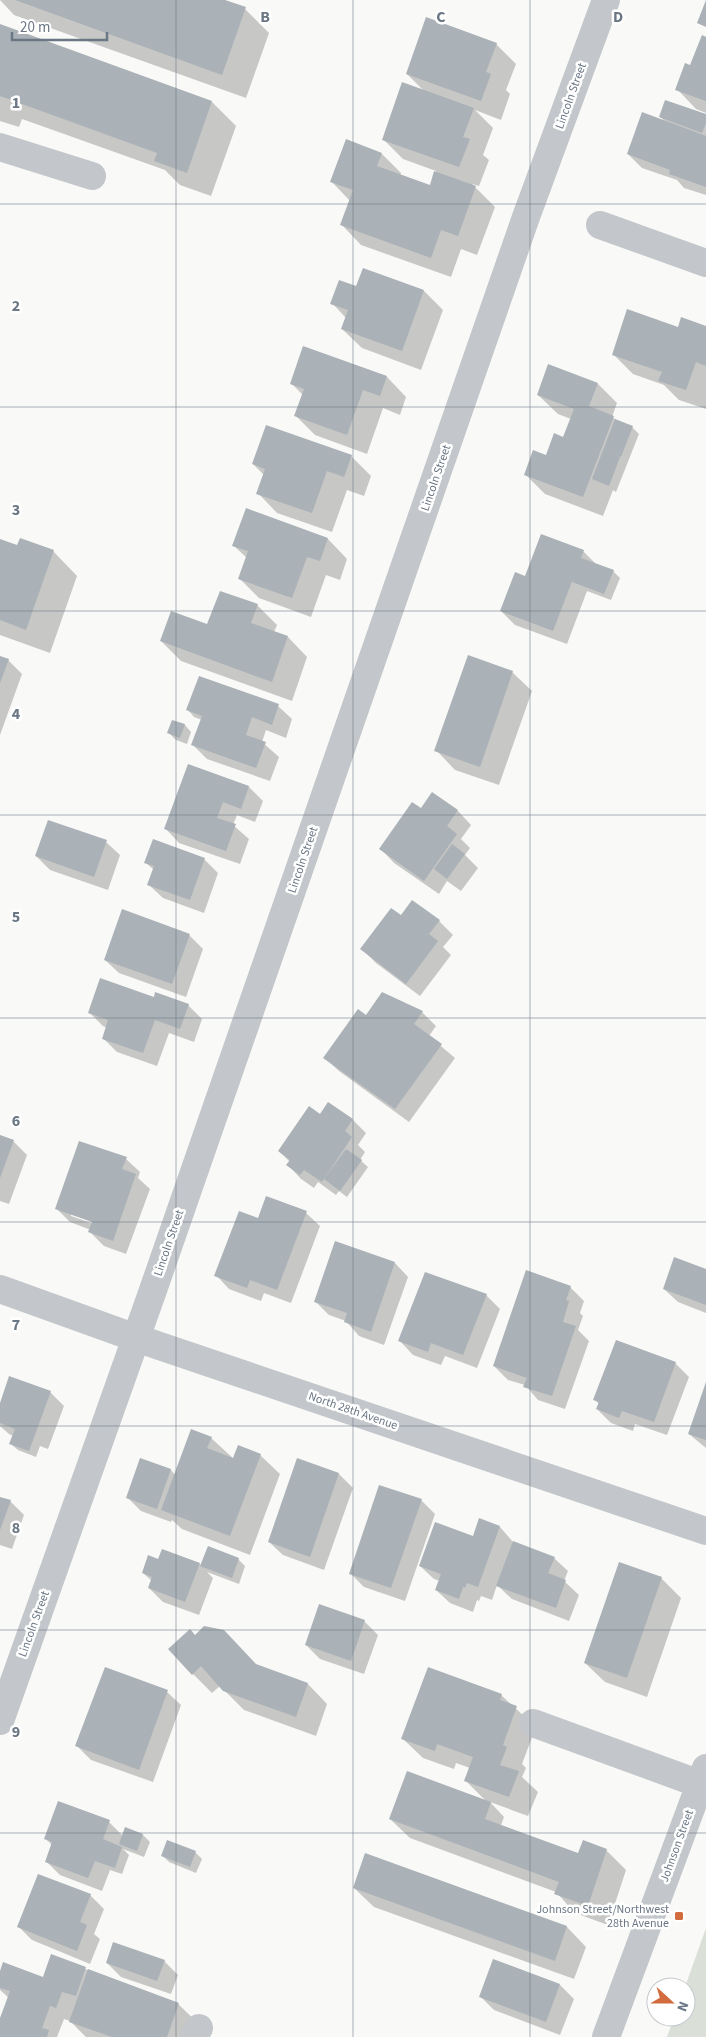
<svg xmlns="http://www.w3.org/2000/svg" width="706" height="2037" viewBox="0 0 706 2037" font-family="'Source Sans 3',sans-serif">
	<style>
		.green { fill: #dadfd8 }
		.shadow { fill: #0003; fill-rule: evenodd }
		.building { fill: #aab1b7 }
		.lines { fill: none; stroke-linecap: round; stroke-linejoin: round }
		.minor { stroke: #c3c6ca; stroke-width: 28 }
		.grid { fill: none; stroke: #6b7785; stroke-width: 1; stroke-opacity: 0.55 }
		.poi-dot { fill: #d26b3e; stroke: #fff; stroke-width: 2 }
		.labels { text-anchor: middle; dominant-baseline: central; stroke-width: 5; stroke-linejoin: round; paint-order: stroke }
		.street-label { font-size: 12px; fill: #6b7785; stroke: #fff }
		.poi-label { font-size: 12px; fill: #6b7785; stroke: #fff; text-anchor: end }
		.grid-label { font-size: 16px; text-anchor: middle; font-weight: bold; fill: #6b7785; stroke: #fff; stroke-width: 5; stroke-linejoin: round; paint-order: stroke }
	</style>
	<rect width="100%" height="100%" fill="#f9f9f7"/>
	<path class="green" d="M706,1928V2037H667L674,2017H686L685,1987Z"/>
	<g class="shadow">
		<path d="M0,0H221L245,9L269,33L246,98L14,15Z"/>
		<path d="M0,26L212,102L236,126L211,196L180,185L165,170L22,119L19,127L0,121Z"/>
		<path d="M706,38V113L696,109L677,89Z"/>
		<path d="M496,44L516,64L506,90L510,94L501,120L475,110L493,128L483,155L489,160L479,186L472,184L495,207L477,255L461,249L451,277L361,245L342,225L350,201L332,182L382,154L401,173L400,176L430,187L436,171L403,159L383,139L425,92L407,74Z"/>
		<path d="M706,116V195L684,188L677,180L642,168L628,154L666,122L660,117Z"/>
		<path d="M357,288L424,291L443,310L421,370L362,348L342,329L346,318L332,303Z"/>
		<path d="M706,327V409L679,400L664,385L633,374L613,354L679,328Z"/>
		<path d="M387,377L406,397L400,415L383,408L367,454L315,435L295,415L303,395L291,383Z"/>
		<path d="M598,384L617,403L612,417L618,421L632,427L639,434L616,492L613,490L603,516L545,494L525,474L547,456L564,438L571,419L558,414L538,395Z"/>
		<path d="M351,456L371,476L364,496L347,490L332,532L277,513L258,493L264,475L253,464Z"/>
		<path d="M246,510L328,539L347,559L340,580L326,575L311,617L259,598L239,578L247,558L234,546Z"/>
		<path d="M0,540L18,546L53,551L77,576L50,653L0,635Z"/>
		<path d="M583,551L597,565L613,571L620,578L611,600L587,591L567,644L515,625L501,611L526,578Z"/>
		<path d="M257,605L277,625L274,632L288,637L307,657L292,701L181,661L161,641L208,626Z"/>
		<path d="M0,657L8,660L22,674L0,735Z"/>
		<path d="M512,672L532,691L499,785L455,770L436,750Z"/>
		<path d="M278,706L292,719L286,738L266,730L262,742L279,757L270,781L207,759L193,745L202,720L194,717L188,710Z"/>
		<path d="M173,722L185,725L191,732L187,744L176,740L169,733Z"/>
		<path d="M188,766L249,787L263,801L255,822L237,815L233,825L249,839L240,864L179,843L166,829Z"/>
		<path d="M432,793L458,811L471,825L461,839L470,848L465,855L478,868L461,891L447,881L439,894L394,863L381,849L421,810Z"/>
		<path d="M106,842L120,855L108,890L50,870L36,856Z"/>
		<path d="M204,859L218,873L204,913L163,898L149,885L154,870L146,863Z"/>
		<path d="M401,917L439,921L453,935L443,947L451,955L420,996L376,963L362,949Z"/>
		<path d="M189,935L203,949L186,997L119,973L105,960Z"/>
		<path d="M155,999L188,1005L202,1019L194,1042L169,1033L157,1066L117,1052L103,1038L107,1028L103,1026L89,1012Z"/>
		<path d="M422,1012L436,1026L429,1036L455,1058L409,1122L339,1071L325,1058L366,1016Z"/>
		<path d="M329,1103L353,1120L366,1133L358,1145L365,1152L360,1160L368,1167L347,1197L339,1191L336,1195L318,1182L314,1188L301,1179L288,1165L290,1162L279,1151L320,1116Z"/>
		<path d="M0,1137L13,1141L27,1155L9,1204L0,1201Z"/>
		<path d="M126,1159L140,1172L138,1178L150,1189L126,1254L104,1246L90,1232L91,1230L70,1222L57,1209ZM71,1213L98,1223L97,1225L71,1216Z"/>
		<path d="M306,1213L320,1226L291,1303L264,1293L261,1301L229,1289L216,1275L258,1220Z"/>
		<path d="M395,1263L408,1277L384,1345L359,1336L346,1321L329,1315L315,1301Z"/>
		<path d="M706,1270V1313L678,1302L664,1289Z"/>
		<path d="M570,1287L584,1301L580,1313L583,1316L578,1330L589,1341L565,1409L538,1400L525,1385L508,1380L494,1366Z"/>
		<path d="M486,1295L500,1309L477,1368L445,1356L441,1365L413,1355L400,1341Z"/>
		<path d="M675,1363L689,1377L667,1435L635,1424L633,1431L611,1423L597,1409L599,1404L595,1400Z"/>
		<path d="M706,1385V1448L689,1434Z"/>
		<path d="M50,1392L64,1406L48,1449L40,1446L36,1457L18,1450L11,1444L13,1436L9,1434L0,1426V1406Z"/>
		<path d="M211,1438L234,1459L260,1455L280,1474L250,1555L182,1529L172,1520L171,1522L141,1511L127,1497L141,1459L171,1470L175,1475Z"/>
		<path d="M298,1460L339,1474L353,1488L324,1570L283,1555L269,1542Z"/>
		<path d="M0,1498L10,1501L24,1515L12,1549L0,1545Z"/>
		<path d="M421,1500L435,1514L405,1601L364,1587L350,1573Z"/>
		<path d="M500,1527L513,1542L554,1558L568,1571L564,1581L579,1595L569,1621L512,1599L497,1585L492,1600L481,1596L479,1601L477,1600L473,1612L450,1603L436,1590L440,1581L434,1579L420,1566L474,1537Z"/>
		<path d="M238,1559L245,1566L239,1584L207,1572L213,1578L199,1615L163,1602L149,1588L152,1581L143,1573L199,1564L202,1566Z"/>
		<path d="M661,1578L681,1598L647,1697L605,1682L585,1663Z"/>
		<path d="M364,1621L378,1635L364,1674L320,1659L306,1645Z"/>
		<path d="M196,1636L257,1666L308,1684L327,1704L316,1736L244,1710L220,1686L212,1693L193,1674Z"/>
		<path d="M167,1692L181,1705L153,1782L91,1760L77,1746Z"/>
		<path d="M501,1695L536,1727L522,1764L526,1768L522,1777L538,1792L528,1816L490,1802L504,1817L501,1825L579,1855L606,1850L626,1870L608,1925L575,1913L556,1892L410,1838L390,1819L486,1801L466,1781L470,1768L456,1763L454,1769L423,1758L403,1739Z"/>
		<path d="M109,1822L123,1836L126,1829L143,1835L150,1842L144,1857L123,1849L129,1855L122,1874L110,1870L102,1891L60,1875L46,1861L52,1845L46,1839Z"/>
		<path d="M195,1852L202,1859L196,1873L169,1862L163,1856Z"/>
		<path d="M366,1855L567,1927L586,1947L574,1979L374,1907L354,1888Z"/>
		<path d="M90,1895L104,1909L94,1934L100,1939L90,1964L32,1940L18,1926Z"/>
		<path d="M51,1956L178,2004L198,2023L193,2037H86L70,2021L64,2019L57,2037H0V2022L9,1998L0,1990V1975L43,1978Z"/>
		<path d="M494,1960L560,1985L574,1999L560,2035L494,2010L480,1996Z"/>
		<path d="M164,1961L178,1975L171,1994L121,1977L107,1963Z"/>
	</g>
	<g class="building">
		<path d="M15,0H225L246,7L222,75Z"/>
		<path d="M706,0V27L697,23Z"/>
		<path d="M426,17L497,43L486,72L491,74L481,101L406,74Z"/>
		<path d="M0,24L212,101L187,173L154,161L157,153L0,96Z"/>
		<path d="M702,35L706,37V101L675,90L685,63L690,65Z"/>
		<path d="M402,82L474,108L463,137L470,139L459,167L382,140Z"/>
		<path d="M665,100L706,114V123L702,133L659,117Z"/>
		<path d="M642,112L706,136V187L669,174L670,170L627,154Z"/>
		<path d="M346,139L382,153L377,166L430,185L434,171L476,186L458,236L441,230L431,258L340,225L353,190L330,182Z"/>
		<path d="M363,268L424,290L402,351L341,329L348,310L330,304L339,280L356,286Z"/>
		<path d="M627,309L678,327L681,317L706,326V366L696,362L686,390L658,381L662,372L612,355Z"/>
		<path d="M303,346L387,376L380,396L363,390L347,435L294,416L304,389L290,384Z"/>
		<path d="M548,364L598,383L589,406L614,416L583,497L524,475L533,450L546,455L554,433L563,437L574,409L537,395Z"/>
		<path d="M615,419L633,426L621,457L609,453L620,457L609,486L592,479Z"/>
		<path d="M266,425L352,455L344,477L327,471L312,513L256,494L265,469L252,464Z"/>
		<path d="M246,508L328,538L320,561L307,557L292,598L238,579L248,551L232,546Z"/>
		<path d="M541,534L584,550L581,558L614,570L604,594L572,582L576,571L553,631L500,611L515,572L525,576Z"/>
		<path d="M20,538L54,550L26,630L0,620V539L17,545Z"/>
		<path d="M220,591L258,604L251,623L288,636L272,682L160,641L171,611L207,624Z"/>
		<path d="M468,655L513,671L480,767L434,751Z"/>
		<path d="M0,656L9,659L0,683Z"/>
		<path d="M199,676L279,704L272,725L252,717L246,735L266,742L256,768L191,745L202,716L186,710Z"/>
		<path d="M172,720L185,724L180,738L167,733Z"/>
		<path d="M188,764L249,786L241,809L223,802L217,818L236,824L226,851L164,829Z"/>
		<path d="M432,792L458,810L447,826L457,834L424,881L379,849L412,802L421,808Z"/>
		<path d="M48,820L107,840L94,877L35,856Z"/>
		<path d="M153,839L205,858L190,900L147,885L154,866L144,863Z"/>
		<path d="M452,844L465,854L447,879L434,869Z"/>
		<path d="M412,900L440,920L429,934L438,941L406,984L360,949L391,908L401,915Z"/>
		<path d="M122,909L190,934L172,984L104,960Z"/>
		<path d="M100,978L154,997L155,992L189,1004L180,1029L155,1020L143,1053L102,1039L108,1020L88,1013Z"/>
		<path d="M382,992L423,1011L414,1024L442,1044L395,1109L323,1058L358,1009L366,1015Z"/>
		<path d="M328,1102L353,1119L345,1131L352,1137L322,1182L304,1170L300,1175L286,1165L290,1160L278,1151L309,1106L320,1114Z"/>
		<path d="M0,1135L14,1140L0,1178Z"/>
		<path d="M79,1141L127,1157L122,1169L136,1174L113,1241L88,1232L92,1222L55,1209Z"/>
		<path d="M346,1149L362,1160L340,1191L324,1179Z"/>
		<path d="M266,1196L307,1211L277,1290L250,1280L247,1288L214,1276L239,1211L258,1218Z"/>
		<path d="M335,1241L395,1262L371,1332L344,1322L347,1313L314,1302Z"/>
		<path d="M674,1257L706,1269V1305L663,1289Z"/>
		<path d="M526,1270L571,1286L566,1300L569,1301L563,1322L576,1326L552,1396L523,1387L527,1378L493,1366Z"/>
		<path d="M425,1272L487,1294L463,1355L431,1343L428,1352L398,1341Z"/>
		<path d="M616,1340L676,1362L654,1422L622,1411L619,1418L596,1409L599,1402L593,1400Z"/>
		<path d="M9,1376L51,1391L29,1451L9,1444L15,1429L0,1423V1403Z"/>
		<path d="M706,1382V1440L688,1434Z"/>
		<path d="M191,1429L212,1437L207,1448L233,1458L238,1445L261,1454L230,1536L161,1510Z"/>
		<path d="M140,1458L171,1469L157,1509L126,1498Z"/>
		<path d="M297,1458L339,1473L310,1557L268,1542Z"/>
		<path d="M379,1485L422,1499L391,1588L349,1574Z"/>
		<path d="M0,1497L11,1500L0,1530Z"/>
		<path d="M479,1518L500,1526L478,1587L467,1583L465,1588L463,1587L459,1599L435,1590L441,1574L419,1566L435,1522L473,1536Z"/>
		<path d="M513,1541L555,1557L548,1573L566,1580L556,1608L496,1586Z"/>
		<path d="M208,1546L239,1558L232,1578L200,1566Z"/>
		<path d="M162,1549L200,1563L185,1602L148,1588L152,1577L142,1573L148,1555L158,1559Z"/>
		<path d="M619,1562L662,1577L627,1678L584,1663Z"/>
		<path d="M319,1604L365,1620L351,1661L305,1645Z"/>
		<path d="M204,1626L224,1630L256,1664L308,1683L296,1717L223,1691L201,1666L192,1675L168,1649L190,1629L195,1635Z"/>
		<path d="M105,1667L168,1690L139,1770L75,1746Z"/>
		<path d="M428,1667L502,1694L500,1700L517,1706L503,1745L507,1747L500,1765L519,1771L509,1797L464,1781L473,1757L437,1744L435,1751L401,1739Z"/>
		<path d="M407,1771L491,1802L485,1819L578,1853L583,1840L607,1849L588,1906L554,1894L559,1882L389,1819Z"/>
		<path d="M58,1801L110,1820L103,1839L122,1847L115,1868L95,1861L88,1878L45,1862L52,1842L44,1839Z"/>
		<path d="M125,1827L143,1834L137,1851L119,1844Z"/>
		<path d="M167,1840L196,1851L190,1867L161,1856Z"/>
		<path d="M365,1853L567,1926L555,1961L353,1888Z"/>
		<path d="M38,1874L91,1894L80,1922L87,1925L77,1951L17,1927Z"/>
		<path d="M113,1942L165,1960L157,1981L106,1963Z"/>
		<path d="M51,1954L86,1967L76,1996L62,1992L56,2008L50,2006L42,2028L49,2030L47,2037H0V2018L10,1991L0,1988V1971L3,1962L43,1977Z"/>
		<path d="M493,1959L560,1984L546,2022L479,1997Z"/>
		<path d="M88,1969L179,2003L167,2037H112L69,2022Z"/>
	</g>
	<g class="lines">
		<g class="minor">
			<path d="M0,147L92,176"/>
			<path d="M600,225L706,263"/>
			<path d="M0,1289L136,1338L706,1531"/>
			<path d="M0,1721L152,1293L526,217L606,0"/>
			<path d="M533,1723L700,1784"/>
			<path d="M194,2037L199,2028"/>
			<path d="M606,2037L706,1768"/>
		</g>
	</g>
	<path class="grid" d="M176,0V2037M353,0V2037M530,0V2037M0,204H706M0,407H706M0,611H706M0,815H706M0,1018H706M0,1222H706M0,1426H706M0,1630H706M0,1833H706"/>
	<rect class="poi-dot" x="674" y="1911" width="10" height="10" rx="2.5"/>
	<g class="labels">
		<g class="street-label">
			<text transform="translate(571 96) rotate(-70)">Lincoln Street</text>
			<text transform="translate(436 478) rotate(-71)">Lincoln Street</text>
			<text transform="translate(303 860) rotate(-71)">Lincoln Street</text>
			<text transform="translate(169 1243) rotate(-71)">Lincoln Street</text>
			<text transform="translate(353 1411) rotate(19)">North 28th Avenue</text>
			<text transform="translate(34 1624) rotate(-70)">Lincoln Street</text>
			<text transform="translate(677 1846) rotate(-70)">Johnson Street</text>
		</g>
		<g class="poi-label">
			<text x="669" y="1909">Johnson Street/Northwest<tspan x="669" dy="14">28th Avenue</tspan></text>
		</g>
	</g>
	<g class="grid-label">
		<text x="265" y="22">B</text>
		<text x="441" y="22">C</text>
		<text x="618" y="22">D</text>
		<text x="16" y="108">1</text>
		<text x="16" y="311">2</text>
		<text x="16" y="515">3</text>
		<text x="16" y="719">4</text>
		<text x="16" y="922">5</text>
		<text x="16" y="1126">6</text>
		<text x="16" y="1330">7</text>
		<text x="16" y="1533">8</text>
		<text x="16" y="1737">9</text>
	</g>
	<g transform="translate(671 2002) rotate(111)"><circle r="24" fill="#ffffff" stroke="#c4c9ce"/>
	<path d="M0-4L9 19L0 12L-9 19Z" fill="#d26b3e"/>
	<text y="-8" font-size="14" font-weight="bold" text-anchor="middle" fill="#6b7785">N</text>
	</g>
	<path d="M12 32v8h95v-8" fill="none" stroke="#6b7785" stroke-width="2.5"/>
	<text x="20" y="32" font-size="15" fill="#6b7785" stroke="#ffffff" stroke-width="4" paint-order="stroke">20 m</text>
</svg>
